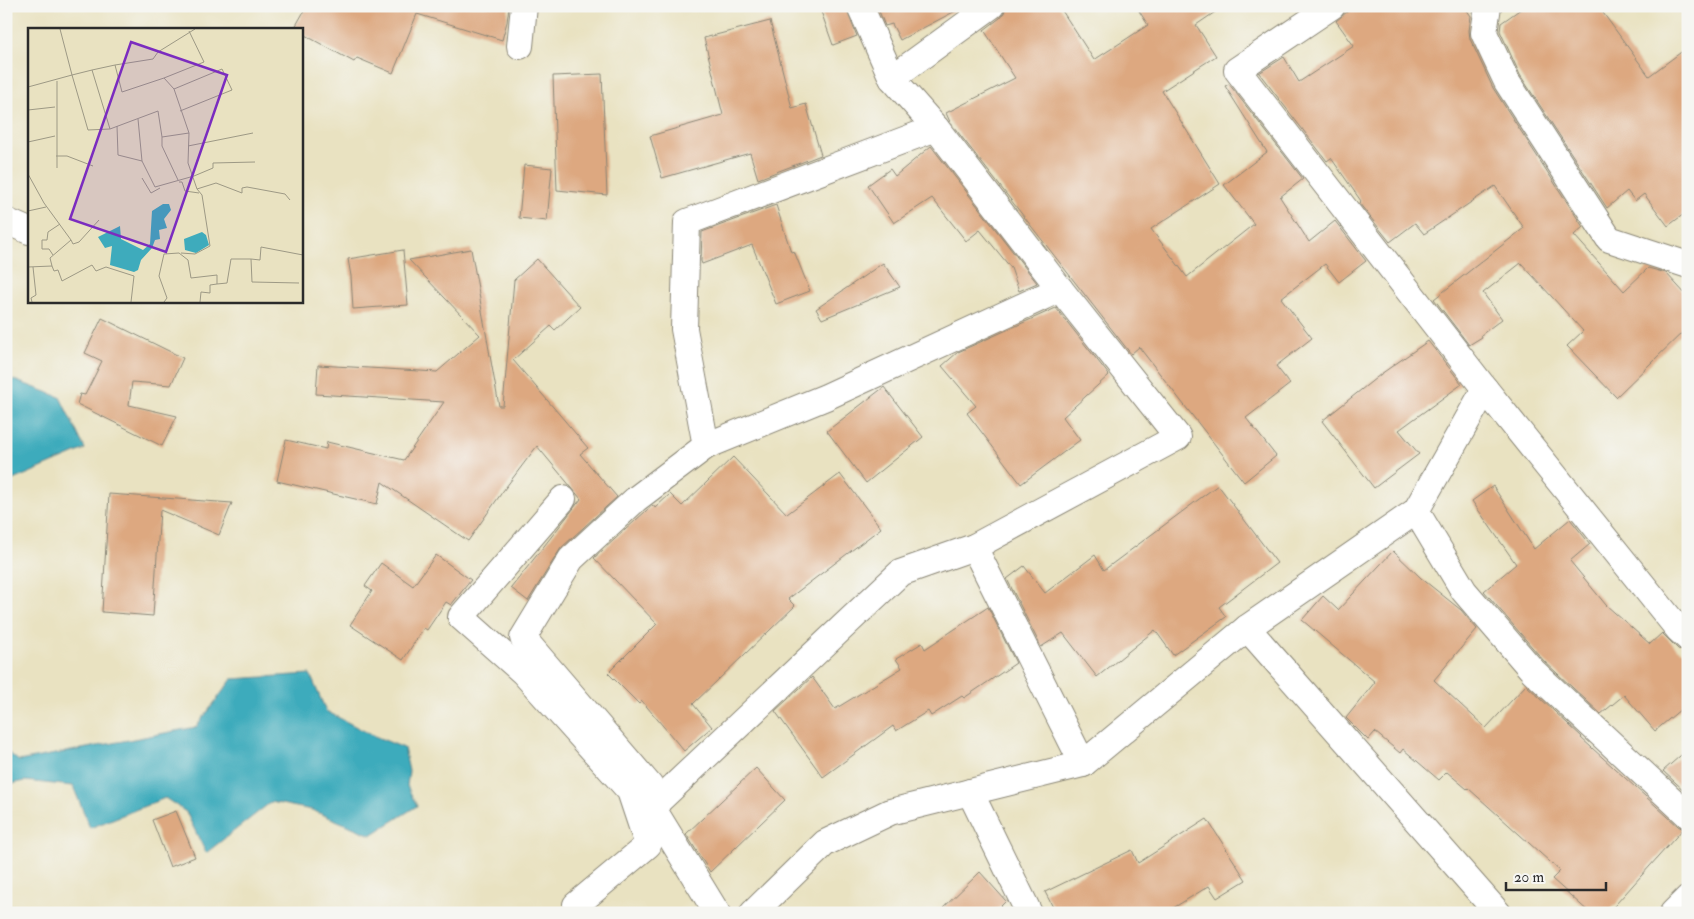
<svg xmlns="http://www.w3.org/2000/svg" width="1694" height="919" viewBox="0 0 1694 919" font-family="'IM FELL Double Pica',serif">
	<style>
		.water { fill: #3eabbc; stroke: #346b74 }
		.building { fill: #dda880 }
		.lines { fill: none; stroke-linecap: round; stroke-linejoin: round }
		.minor-casing { stroke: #8a8676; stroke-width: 28 }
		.minor { stroke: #fff; stroke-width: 26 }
		.inset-road { fill: none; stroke: #9d9985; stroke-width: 1 }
		.view { fill: #7b2cbf; fill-opacity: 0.15; stroke: #7b2cbf; stroke-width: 2.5 }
		.inset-edge { fill: none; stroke: #2b2b2b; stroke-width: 2.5 }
	</style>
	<rect width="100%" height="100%" fill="#f6f6f2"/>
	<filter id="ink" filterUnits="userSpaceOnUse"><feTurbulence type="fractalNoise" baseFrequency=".02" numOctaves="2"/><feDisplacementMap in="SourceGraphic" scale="10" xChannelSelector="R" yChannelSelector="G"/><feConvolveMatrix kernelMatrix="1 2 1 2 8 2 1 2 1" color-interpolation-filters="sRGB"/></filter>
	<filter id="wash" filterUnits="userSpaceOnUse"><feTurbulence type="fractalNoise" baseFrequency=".0096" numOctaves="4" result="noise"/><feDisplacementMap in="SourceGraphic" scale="20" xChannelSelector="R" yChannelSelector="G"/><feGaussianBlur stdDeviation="1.12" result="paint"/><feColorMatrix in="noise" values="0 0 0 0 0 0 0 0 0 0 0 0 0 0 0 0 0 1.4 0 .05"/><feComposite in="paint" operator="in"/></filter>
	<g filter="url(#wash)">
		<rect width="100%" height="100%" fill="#e9e2c1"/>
		<g class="water">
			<path d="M6,377L60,397L85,449L6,483Z"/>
			<path d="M310,674L326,711L372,735L404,748L409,771L407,786L417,806L371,835L312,810L271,802L206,853L186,812L165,798L90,828L73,786L25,781L6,785V751L19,761L196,727L232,679Z"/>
		</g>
		<g id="blocks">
			<g class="building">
				<path d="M307,6H509L507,22L502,40L417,14L393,73L357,58L354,62L301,33V29H294Z"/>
				<path d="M819,6H845L857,36L833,45Z"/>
				<path d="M877,6H965L900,40L892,24L885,26Z"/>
				<path d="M1006,6H1059L1094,60L1148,25L1136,6H1224L1196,25L1216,56L1162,91L1220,184L1151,229L1187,277L1254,224L1224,185L1267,152L1225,86L1229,84L1303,179L1280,197L1309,242L1335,221L1366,261L1339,282L1325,264L1281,298L1312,338L1276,366L1290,384L1246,418L1276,456L1244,482L1139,347L1131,354L950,122L946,113L1015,78L984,30L1000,18L1004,13Z"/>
				<path d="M1354,6H1464L1471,16L1469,31L1470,39L1493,88L1583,227L1574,235L1624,291L1648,268L1666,273L1688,297V327L1616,397L1567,346L1583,331L1521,263L1483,293L1502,319L1481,335L1482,337L1469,345L1434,299L1524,228L1495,186L1424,234L1415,223L1390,242L1359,203L1361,201L1331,158L1327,161L1259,73L1284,57L1299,82L1354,46L1336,21Z"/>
				<path d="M1525,6H1598L1649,76L1688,47V211L1668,226L1644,194L1635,201L1627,191L1607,208L1520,75L1500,31L1501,23Z"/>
				<path d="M770,21L792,108L806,104L821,155L758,179L750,153L662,178L650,136L723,115L704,38Z"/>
				<path d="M602,74L607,195L557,190L553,76Z"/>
				<path d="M931,146L1037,283L1019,291L1011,268L980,230L966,241L932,198L894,223L868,185L890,169L895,176Z"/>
				<path d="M524,165L552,168L547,221L519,218Z"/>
				<path d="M776,205L791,252L794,251L810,291L776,304L752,245L702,264L701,261L702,232Z"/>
				<path d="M471,249L499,406H503L514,280L537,259L580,307L555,330L551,326L513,360L588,448L580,454L617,497L561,548L528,601L511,588L581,499L537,446L503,491L468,541L382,482L377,504L277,481L286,440L326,449L327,442L404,460L444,402L316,394L318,365L437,372L480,335L409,260Z"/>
				<path d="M403,250L408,305L353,309L351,276L348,259Z"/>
				<path d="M883,263L900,287L822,319L816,309Z"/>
				<path d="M1056,308L1109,375L1063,417L1080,440L1021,484L967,413L976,406L942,366L958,352Z"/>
				<path d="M102,318L183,358L171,385L132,382L129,405L177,416L162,446L77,404L80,394L85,395L102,361L85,353Z"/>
				<path d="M1428,341L1462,384L1399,430L1419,454L1374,488L1322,421L1381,374Z"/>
				<path d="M884,387L923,437L866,483L827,431Z"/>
				<path d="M733,457L787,514L840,474L881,528L788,599L795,606L693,704L712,727L684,751L642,701L639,704L608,673L657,624L594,558L646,511L653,505L655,508L670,494L682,506Z"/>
				<path d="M1218,485L1277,563L1219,607L1226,617L1173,655L1155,630L1097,677L1063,633L1041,647L1007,579L1024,566L1045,593L1095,555L1104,570Z"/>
				<path d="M1493,486L1534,549L1570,519L1590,544L1570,561L1606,605L1650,644L1662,633L1678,649L1688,653V703L1655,731L1624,695L1601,714L1544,661L1484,591L1516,564L1472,501Z"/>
				<path d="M109,494L232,503L219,535L160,510L153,616L102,612Z"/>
				<path d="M1393,551L1421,578L1461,610L1477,629L1434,680L1486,728L1526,685L1582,737L1581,738L1678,826L1683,829L1608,913H1590L1552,879L1560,871L1468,788L1467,789L1447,772L1439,780L1403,749L1400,753L1375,732L1368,740L1346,718L1375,682L1302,620L1323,596L1338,610Z"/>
				<path d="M436,555L471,580L451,605L446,602L427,630L424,628L403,660L350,625L372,591L365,586L381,563L413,586Z"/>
				<path d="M988,607L1016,663L964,698L962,696L931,716L928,711L896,731L893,726L823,777L775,711L812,677L835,709L902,668L896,659L922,643L925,649Z"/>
				<path d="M1688,749V794L1663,771Z"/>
				<path d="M756,768L785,800L710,872L686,834Z"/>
				<path d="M176,811L195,857L170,867L152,820Z"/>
				<path d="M1207,819L1246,880L1217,898L1209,886L1165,913H1056L1045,892L1132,850L1138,863Z"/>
				<path d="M980,872L1006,901L994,913H938Z"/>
			</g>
		</g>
	</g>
	<g filter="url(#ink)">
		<use href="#blocks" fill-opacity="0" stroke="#8a8676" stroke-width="1"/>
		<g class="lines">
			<g class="minor-casing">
				<g id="minor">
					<path d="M860,6L892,78"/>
					<path d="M991,6L892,78L936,128L1060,289L1178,437L974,547L1083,764"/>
					<path d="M1488,6L1484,33L1507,82L1609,239L1688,265"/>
					<path d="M520,46L524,6"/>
					<path d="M6,221L29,231"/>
					<path d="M1485,389L1679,630L1688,638"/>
					<path d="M706,446L826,397L1060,289"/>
					<path d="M563,499L461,617L523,672L630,791L648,845L576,905L577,913"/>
					<path d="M1416,511L1464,591L1533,671L1688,815"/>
					<path d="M1247,628L1498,913"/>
					<path d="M970,792L1029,913"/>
					<path d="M652,807L900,573L974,547"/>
					<path d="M717,913L652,807L650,786L523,638L571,559L636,499L706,446L684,329L687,222L936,128"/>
					<path d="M753,913L825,843L890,812L1083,764L1247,628L1416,511L1485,389L1237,70L1332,6"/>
					<path d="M1673,913L1688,898"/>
				</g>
			</g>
			<use href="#minor" class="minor"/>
		</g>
	</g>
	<g transform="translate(28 28)">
		<rect width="275" height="275" fill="#e9e2c1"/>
		<path d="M135,176H141L143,182L136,191L139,200L131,202L132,211L127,212L124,220L113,232L110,242L106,244L82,237L84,218L77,220L70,209L92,198L93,211L115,222L122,216L124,183ZM174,204L178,207L181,217L168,225L157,222L156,211Z" fill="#3eabbc"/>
		<path class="inset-road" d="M32,1L44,47L64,42L82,101L130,83L134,109L161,105M87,37L125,31L130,24L167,1M64,42L87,37L94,64L136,50L146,61L161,105L160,135L169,161L188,155L214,165V160L219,159L257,166L262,172M136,50L176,34L161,3M0,59L44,47L60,102L82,101M146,61L194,41L204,62L152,83M0,82L27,79M110,91L114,133M89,98L90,127L114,133L127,159L166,148L185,140V135L227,134M134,109V118L150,152M0,114L27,108M160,118L225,105M28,128H39L65,138M29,140V53M0,146L16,175L43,212L22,230L24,238L0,239M114,150L123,165L132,160M151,154H154L157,163L171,165M0,183L18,179M43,212L45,216L51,214L71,192M153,225L167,226L182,218L174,167L169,161M25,227L21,221H14V212H19L20,204L32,196M24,238L26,243L30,242L34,253L64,237L68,243L78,239L106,248L103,274M271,255L224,254L223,231L232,232L233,219L275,227M4,274L3,270L8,267L5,239M136,274L139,270L131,248L136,226L151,225L160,232L163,250L189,247V256L199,255L203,231H223M172,274L173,264L182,265V257L189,256"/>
		<path class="view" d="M103,14L199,47L138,224L42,191Z"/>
		<rect width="275" height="275" class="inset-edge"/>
	</g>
	<rect width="1694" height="919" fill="none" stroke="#f6f6f2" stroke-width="25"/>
	<path d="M1506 882v8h100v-8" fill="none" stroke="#2b2b2b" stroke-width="2.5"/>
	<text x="1514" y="882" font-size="15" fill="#2b2b2b" stroke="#f6f6f2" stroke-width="4" paint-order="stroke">20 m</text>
</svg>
